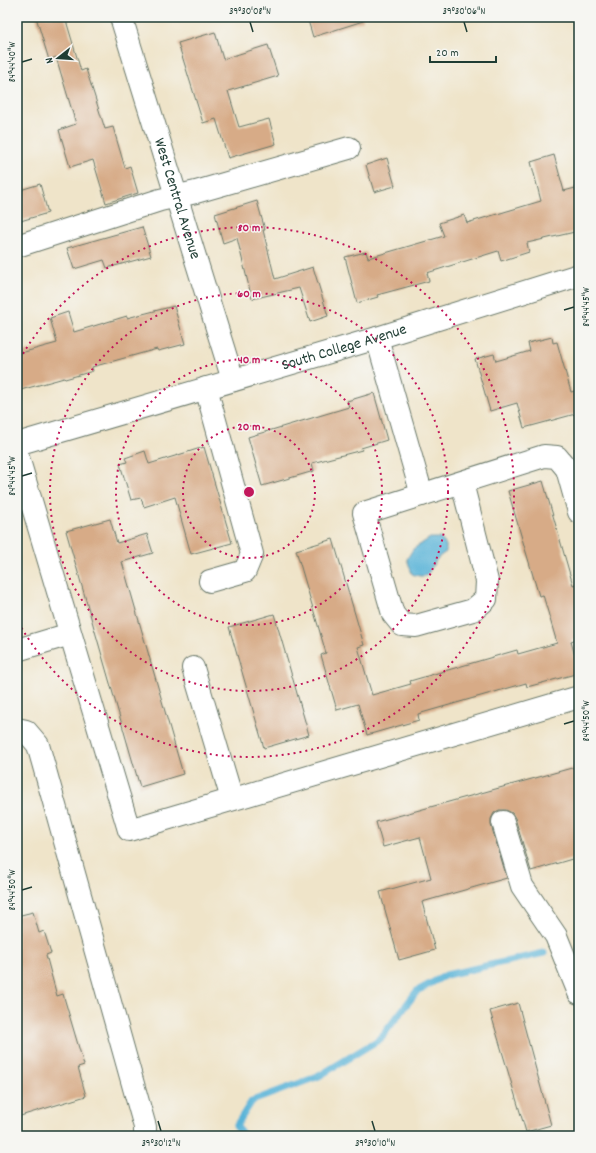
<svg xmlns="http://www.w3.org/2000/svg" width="596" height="1153" viewBox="0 0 596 1153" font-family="Dekko,sans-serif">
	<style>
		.water { fill: #5ab4d8; stroke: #3c7886 }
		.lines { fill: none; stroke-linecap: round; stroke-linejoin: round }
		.stream { stroke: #5ab4d8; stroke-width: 7 }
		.building { fill: #d7ab87 }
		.minor-casing { stroke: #687768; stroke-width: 24 }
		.minor { stroke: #fff; stroke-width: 22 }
		.ticks { fill: none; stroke: #1f3d34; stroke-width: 1.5 }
		.ring { fill: none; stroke: #c2185b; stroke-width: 2; stroke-dasharray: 2 4 }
		.labels { text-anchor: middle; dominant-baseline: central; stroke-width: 3; stroke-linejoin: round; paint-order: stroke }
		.street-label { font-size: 16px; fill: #1f3d34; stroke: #f6f6f2 }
		.centre { fill: #c2185b; stroke: #f6f6f2; stroke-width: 2 }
		.ring-label { font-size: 12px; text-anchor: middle; font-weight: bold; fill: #c2185b; stroke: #f6f6f2; stroke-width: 3; stroke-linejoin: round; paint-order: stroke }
		.neatline { fill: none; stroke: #1f3d34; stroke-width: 1.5 }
		.ticks-label { font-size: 10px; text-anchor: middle; fill: #1f3d34 }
	</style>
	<rect width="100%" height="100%" fill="#f6f6f2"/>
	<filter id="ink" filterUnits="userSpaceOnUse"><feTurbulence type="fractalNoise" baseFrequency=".025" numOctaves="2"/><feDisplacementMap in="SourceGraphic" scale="8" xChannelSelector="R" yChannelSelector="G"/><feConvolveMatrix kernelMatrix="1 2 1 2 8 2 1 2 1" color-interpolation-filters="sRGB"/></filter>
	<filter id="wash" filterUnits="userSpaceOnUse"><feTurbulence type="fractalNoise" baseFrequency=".012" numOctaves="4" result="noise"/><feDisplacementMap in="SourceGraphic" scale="16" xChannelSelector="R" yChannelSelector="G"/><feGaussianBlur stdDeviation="0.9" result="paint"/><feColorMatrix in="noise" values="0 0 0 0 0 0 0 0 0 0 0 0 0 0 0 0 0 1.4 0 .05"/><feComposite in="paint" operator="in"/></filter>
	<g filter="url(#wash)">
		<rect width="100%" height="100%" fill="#efe4c9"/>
		<path class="water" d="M430,538H440L446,545V552C443,554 440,556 438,558C428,569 431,581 412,574L407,559L413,549Z"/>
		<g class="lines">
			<path class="stream" d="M244,1136L236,1126L252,1101L319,1076L380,1039L417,991L446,975L544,953"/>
		</g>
		<g id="blocks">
			<g class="building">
				<path d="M36,17H65L81,71L86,69L105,129L113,127L125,168L130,166L138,193L106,203L93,160L70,167L59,130L76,124L56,57L49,60Z"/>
				<path d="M307,17H363V21L313,37Z"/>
				<path d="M215,32L223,59L268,45L278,76L228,91L239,127L269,119L276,144L228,158L216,119L203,123L178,43Z"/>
				<path d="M554,155L564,191L579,187V231L527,243L529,252L501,261L498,251L427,273L429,281L377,295L378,297L357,303L345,257L366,252L368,258L444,236L439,223L464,215L467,223L541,201L531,162Z"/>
				<path d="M387,158L395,186L374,192L366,165Z"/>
				<path d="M40,184L48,213L17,222V191Z"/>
				<path d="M257,201L265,230H263L275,279L313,267L328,316L310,322L299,288L252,299L237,238L223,243L215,214Z"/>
				<path d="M142,227L151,256L107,268L104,260L74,269L67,248Z"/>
				<path d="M174,306L185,344L158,351L157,349L92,367L93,371L65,379L64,378L17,391V354L57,343L50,318L68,312L74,332L127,316V318Z"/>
				<path d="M552,337L553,343L557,342L571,392L575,391L579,404V413L524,428L517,403L490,411L475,359L494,354L496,361L530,351L528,343Z"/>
				<path d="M374,393L387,440L361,448L362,450L312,463L314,471L262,486L248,437L349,407L347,401Z"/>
				<path d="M204,447L232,543L191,554L175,497L144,507L141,498L131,500L120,464L127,462L125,458L145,451L149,464Z"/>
				<path d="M543,481L573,585L579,583V638L571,641L579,673L527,687L526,683L418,714L419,720L367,735L358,704L337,710L321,655L326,653L296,550L333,539L364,645L358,647L372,695L411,684L410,681L517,650L518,654L557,643L543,595L539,596L508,491Z"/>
				<path d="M110,519L117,543L147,534L153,553L122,562L183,774L140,787L66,531Z"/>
				<path d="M274,614L309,735L264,748L229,627Z"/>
				<path d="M579,766V857L531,871L515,818L512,813L506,810H499L494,813L491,819V825L507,878L422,902L435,950L399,960L380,892L431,878L420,837L383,847L376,822Z"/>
				<path d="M33,912L39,933L44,931L51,953L46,955L57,996L63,994L84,1065L78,1067L86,1096L17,1117V916Z"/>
				<path d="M518,1003L551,1125L526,1132L490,1011Z"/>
			</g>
		</g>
	</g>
	<g filter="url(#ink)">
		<use href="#blocks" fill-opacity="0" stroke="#687768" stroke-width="1"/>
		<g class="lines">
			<g class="minor-casing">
				<g id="minor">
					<path id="s1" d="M121,17L233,380"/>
					<path d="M17,246L160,200L196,192L349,148"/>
					<path d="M377,338L422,495"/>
					<path d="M206,388L252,554L245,571L210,581"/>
					<path id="s2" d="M17,444L377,338L579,275"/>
					<path d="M17,454L129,830L579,697"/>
					<path d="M462,483L487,581L486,599L473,610L416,626L402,625L393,614L364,513L544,456L557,457L567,469L579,512"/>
					<path d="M17,650L70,634"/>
					<path d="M193,668L232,799"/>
					<path d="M17,729L26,731L38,745L145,1127V1136"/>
					<path d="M503,822L522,886L556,936L579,993"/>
				</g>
			</g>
			<use href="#minor" class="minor"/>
		</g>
	</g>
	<path class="ticks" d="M250,22L253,32M464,22L467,32M22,62L32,59M564,310L574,307M22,476L32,473M564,724L574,721M22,890L32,887M158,1121L161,1131M372,1121L375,1131"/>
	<g class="ring">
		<circle cx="249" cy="492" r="66"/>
		<circle cx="249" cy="492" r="133"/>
		<circle cx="249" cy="492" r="199"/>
		<path d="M17 364A265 265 0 1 1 17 620"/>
	</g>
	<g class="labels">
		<g class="street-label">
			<text stroke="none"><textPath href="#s1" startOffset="190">West Central Avenue</textPath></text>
			<text stroke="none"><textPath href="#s2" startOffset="341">South College Avenue</textPath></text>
		</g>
	</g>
	<circle cx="249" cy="492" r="6" class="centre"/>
	<g class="ring-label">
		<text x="249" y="231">80 m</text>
		<text x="249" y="297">60 m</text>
		<text x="249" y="363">40 m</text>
		<text x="249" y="430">20 m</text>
	</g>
	<rect width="596" height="1153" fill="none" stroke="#f6f6f2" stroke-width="44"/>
	<g transform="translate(58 58) rotate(253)" stroke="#f6f6f2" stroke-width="3" paint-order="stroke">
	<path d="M0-3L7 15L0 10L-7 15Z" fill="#1f3d34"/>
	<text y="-6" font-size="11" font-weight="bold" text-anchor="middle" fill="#1f3d34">N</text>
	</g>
	<path d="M430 56v6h66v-6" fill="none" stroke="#1f3d34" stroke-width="2"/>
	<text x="436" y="56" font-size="12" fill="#1f3d34" stroke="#f6f6f2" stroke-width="3" paint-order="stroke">20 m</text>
	<rect x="22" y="22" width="552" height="1109" class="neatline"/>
	<g class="ticks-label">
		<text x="250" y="14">39°30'08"N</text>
		<text x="464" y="14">39°30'06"N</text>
		<text transform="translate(11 62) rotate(-90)" y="4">84°44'40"W</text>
		<text transform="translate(585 307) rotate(-90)" y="4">84°44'45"W</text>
		<text transform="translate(11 476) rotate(-90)" y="4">84°44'45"W</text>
		<text transform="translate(585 721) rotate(-90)" y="4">84°44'50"W</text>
		<text transform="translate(11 890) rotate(-90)" y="4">84°44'50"W</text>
		<text x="161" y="1146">39°30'12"N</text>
		<text x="375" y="1146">39°30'10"N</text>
	</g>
</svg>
